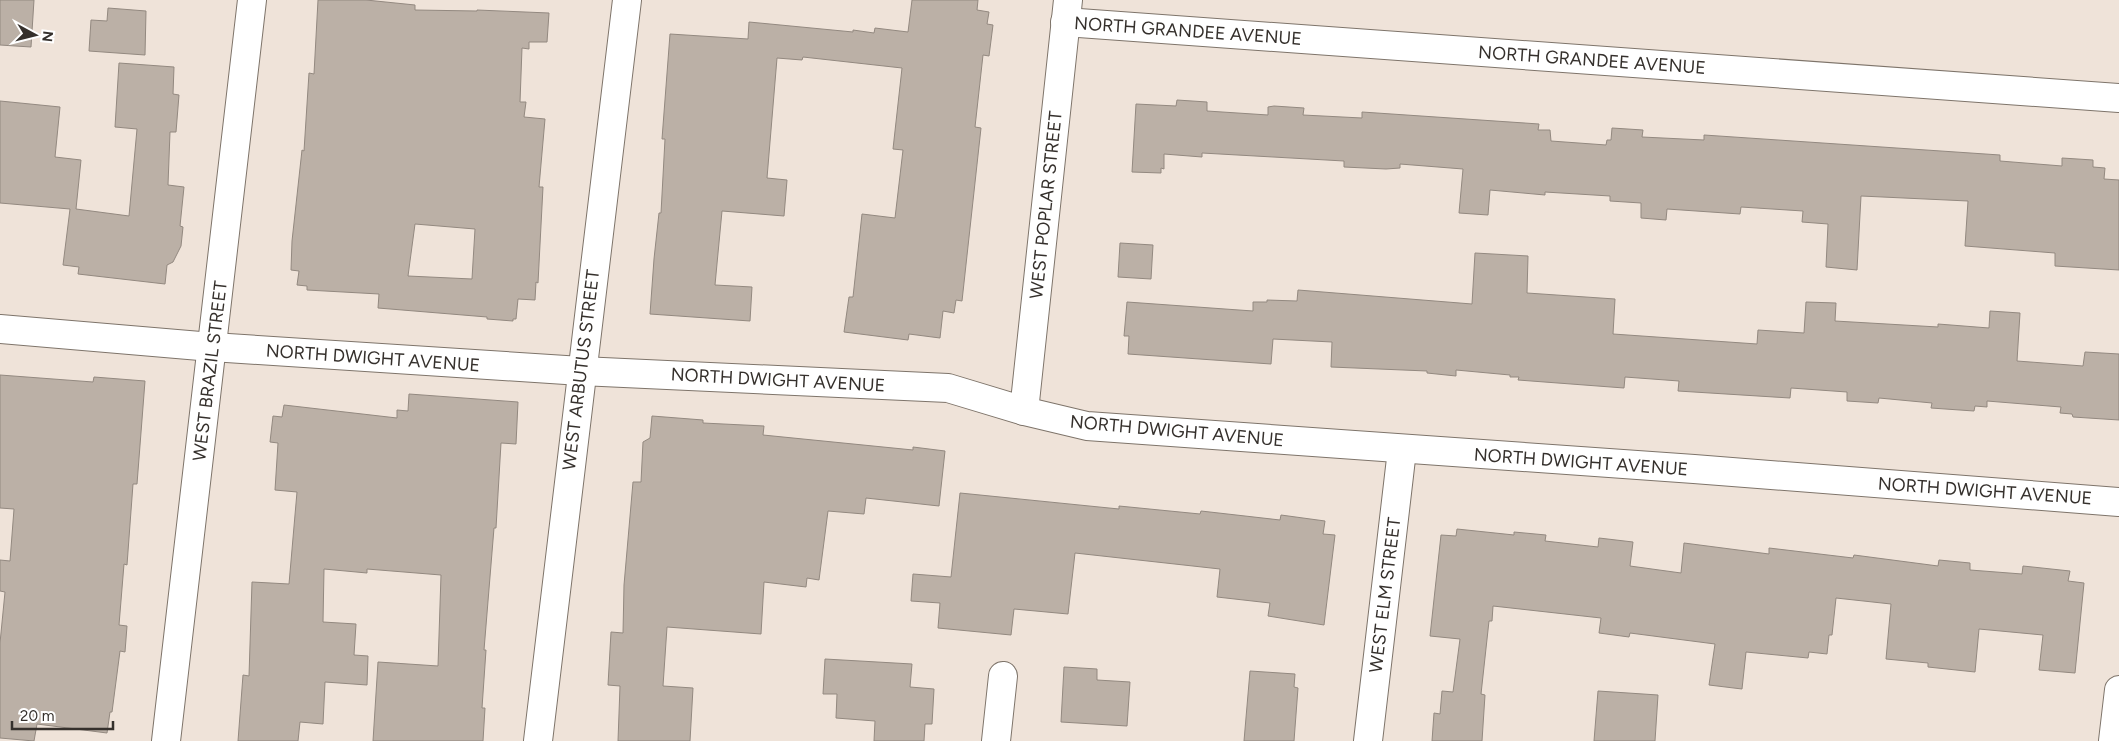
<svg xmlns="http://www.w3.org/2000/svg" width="2119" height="741" viewBox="0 0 2119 741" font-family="Figtree,sans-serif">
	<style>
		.building { fill: #bbb0a6; stroke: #938980; fill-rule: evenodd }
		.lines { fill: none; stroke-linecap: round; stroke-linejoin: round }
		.street-casing { stroke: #7e746a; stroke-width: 30 }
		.street { stroke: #fff; stroke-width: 28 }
		.labels { text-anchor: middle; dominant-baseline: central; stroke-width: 4; stroke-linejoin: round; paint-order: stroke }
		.street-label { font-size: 18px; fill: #35302c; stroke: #fff }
	</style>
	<rect width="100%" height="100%" fill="#efe3d9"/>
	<g class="building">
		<path d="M0,0H34L31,47L0,45Z"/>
		<path d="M318,0H366L415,5V10L477,11V10L549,13L547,42H529V49L522,48L520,102H526L524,117L545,119L539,187H543L538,283L536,282L535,300L518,299L516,319H513V321L487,319V317L378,308L379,294L307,290V286L297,285L299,271L291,270L292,241L302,150L304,151L309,73L314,74ZM415,224L475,229L472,279L408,276Z"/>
		<path d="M912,0H978L977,10L989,12L987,24L993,25L989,56L983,55L975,127L981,128L962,301L956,300L954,313L943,311L940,338L909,334L908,340L844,332L849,297H853L862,214L895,218L903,150L893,149L902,68L803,57L802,60L777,58L767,178L787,180L784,216L722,211L715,285L752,287L750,321L650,314L654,259L659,213H661L665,139H662L670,34L748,39L749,22L853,32V30L874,33L875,28L908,32Z"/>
		<path d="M108,8L146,11L145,55L89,51L91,20L107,21Z"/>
		<path d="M119,63L174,67L173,94L179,95L176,132H170L168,185L184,187L180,226L183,227L181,246L173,262L167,265L165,284L78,274L79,267L63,265L70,209L0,203V101L60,107L55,157L81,160L76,209L129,216L137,129L115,127Z"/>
		<path d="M1177,100L1207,102V111L1268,115V107L1274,106L1304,108L1303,115L1362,118V112L1539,124L1538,130H1550L1551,141L1606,145L1607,140H1611L1612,128L1643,130L1642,137L1704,140V135L2000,155V161L2062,166V158L2093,160V167L2105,168L2104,179L2119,180V270L2055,266V253L1965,246L1968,201L1861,196L1857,270L1826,267L1828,224L1802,222L1803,211L1741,207L1740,214L1667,209L1666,220L1641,218V203L1610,201V196L1545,192V195L1490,190L1488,215L1459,213L1463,169L1400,164V168L1386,169L1344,167V161L1202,153V157L1164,154V169L1161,168V173L1132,172L1136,104L1176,106Z"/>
		<path d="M1120,243L1153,245L1151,279L1118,277Z"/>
		<path d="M1475,253L1528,256L1527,293L1615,299L1613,334L1757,344L1758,330L1804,333L1806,302L1836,303L1835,321L1938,327V324L1989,328L1990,311L2020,313L2017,361L2083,366L2085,352L2119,354V420L2073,417L2072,414L2060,413L2061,407L1987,401V407L1975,406L1974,411L1931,408L1932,403L1879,398L1878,403L1847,401V392L1791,388L1790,398L1678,391L1679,381L1625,377L1624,388L1518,380L1519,377H1510V375L1456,370V376L1427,373V371L1331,367L1332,342L1273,339L1271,364L1128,354L1129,336H1124L1127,302L1253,311V302H1267V300L1297,301L1298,290L1472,304Z"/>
		<path d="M0,375L93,382L94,377L145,381L137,484H133L127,565L124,564L119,625L127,626L125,652L120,651L112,712H110L107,733L37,724L34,741L0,738V643L5,592L0,591V560L10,561L14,509L0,508Z"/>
		<path d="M409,394L518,402L516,444L501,443L496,528H494L484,650H486L482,708H485L483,741H373L378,662L438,666L441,575L367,569V573L324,569L323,622L356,624L354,655L368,656L367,685L325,682L323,724L300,722L298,741H238L243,675L249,676L252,582L289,584L297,492L275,490L278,443L270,442L273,416L282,417L284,405L397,418V410L408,411Z"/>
		<path d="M652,416L703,420V423L764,426L763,435L913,450V447L945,451L939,506L866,498L864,514L828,511L819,580L807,578L806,587L764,582L761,634L667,627L663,686L693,688L690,741H618L620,686L608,685L611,632L623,633L624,585L633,482H641L643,442L650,438Z"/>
		<path d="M960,493L1119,509V506L1200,514L1201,511L1280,520L1281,515L1325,521L1323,534L1335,535L1324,625L1268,616L1270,603L1217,597L1220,569L1075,553L1068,614L1014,609L1011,635L938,628L940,603L911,601L913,574L951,577Z"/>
		<path d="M1457,529L1514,535V532L1546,535L1545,541L1598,547L1599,538L1633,542L1630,566L1681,573L1684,543L1769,554V548L1853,558L1854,555L1938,566L1939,560L1970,563V570L2022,574L2023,566L2070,571L2068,581L2084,583L2075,673L2039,670L2043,635L1979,629L1975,672L1928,667V663L1886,659L1891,604L1836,598L1832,635H1829L1827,654L1809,652L1808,658L1746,652L1742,689L1709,685L1715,644L1630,633L1629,637L1599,633L1601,618L1493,606L1492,621H1489L1481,694L1485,695L1482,741H1432L1434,713L1440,714L1442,691L1453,692L1460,639L1430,636L1441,535L1456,536Z"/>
		<path d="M825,659L912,664L910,687L934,689L932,724H925L924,741H874L875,721L836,718L837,694H823Z"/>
		<path d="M1064,667L1097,669V680L1130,682L1127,726L1061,722Z"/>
		<path d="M1250,671L1295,674L1294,687L1298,688L1294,741H1244Z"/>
		<path d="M1598,691L1658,695L1655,741H1594Z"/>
	</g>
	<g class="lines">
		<g class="street-casing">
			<g id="street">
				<path d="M1065,22L2119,98"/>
				<path d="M0,329L212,347L581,371L948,388L1024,411L1087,426L1694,469L2119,502"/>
				<path d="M1024,411L1068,0"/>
				<path d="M166,741L252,0"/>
				<path d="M538,741L627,0"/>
				<path d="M996,741L1003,676"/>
				<path d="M1368,741L1402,450"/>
				<path d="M2113,741L2119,690"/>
			</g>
		</g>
		<use href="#street" class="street"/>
	</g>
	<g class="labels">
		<g class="street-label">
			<text transform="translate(1188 31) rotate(4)">NORTH GRANDEE AVENUE</text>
			<text transform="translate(1592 60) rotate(4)">NORTH GRANDEE AVENUE</text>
			<text transform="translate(1046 205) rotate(-84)">WEST POPLAR STREET</text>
			<text transform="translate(373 358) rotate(4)">NORTH DWIGHT AVENUE</text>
			<text transform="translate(581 370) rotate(-83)">WEST ARBUTUS STREET</text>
			<text transform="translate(210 371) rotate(-83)">WEST BRAZIL STREET</text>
			<text transform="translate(778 380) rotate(3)">NORTH DWIGHT AVENUE</text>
			<text transform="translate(1177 431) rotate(5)">NORTH DWIGHT AVENUE</text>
			<text transform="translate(1581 462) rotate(4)">NORTH DWIGHT AVENUE</text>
			<text transform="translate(1985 491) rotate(4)">NORTH DWIGHT AVENUE</text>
			<text transform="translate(1385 595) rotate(-83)">WEST ELM STREET</text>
		</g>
	</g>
	<g transform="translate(35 35) rotate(97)" stroke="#ffffff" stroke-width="4" paint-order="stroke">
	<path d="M0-4L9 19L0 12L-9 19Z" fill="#35302c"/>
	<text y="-8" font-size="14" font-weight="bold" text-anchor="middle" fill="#35302c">N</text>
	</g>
	<path d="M12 721v8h101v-8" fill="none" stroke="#35302c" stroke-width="2.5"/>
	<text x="20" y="721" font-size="15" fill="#35302c" stroke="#ffffff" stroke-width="4" paint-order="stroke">20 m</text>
</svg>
